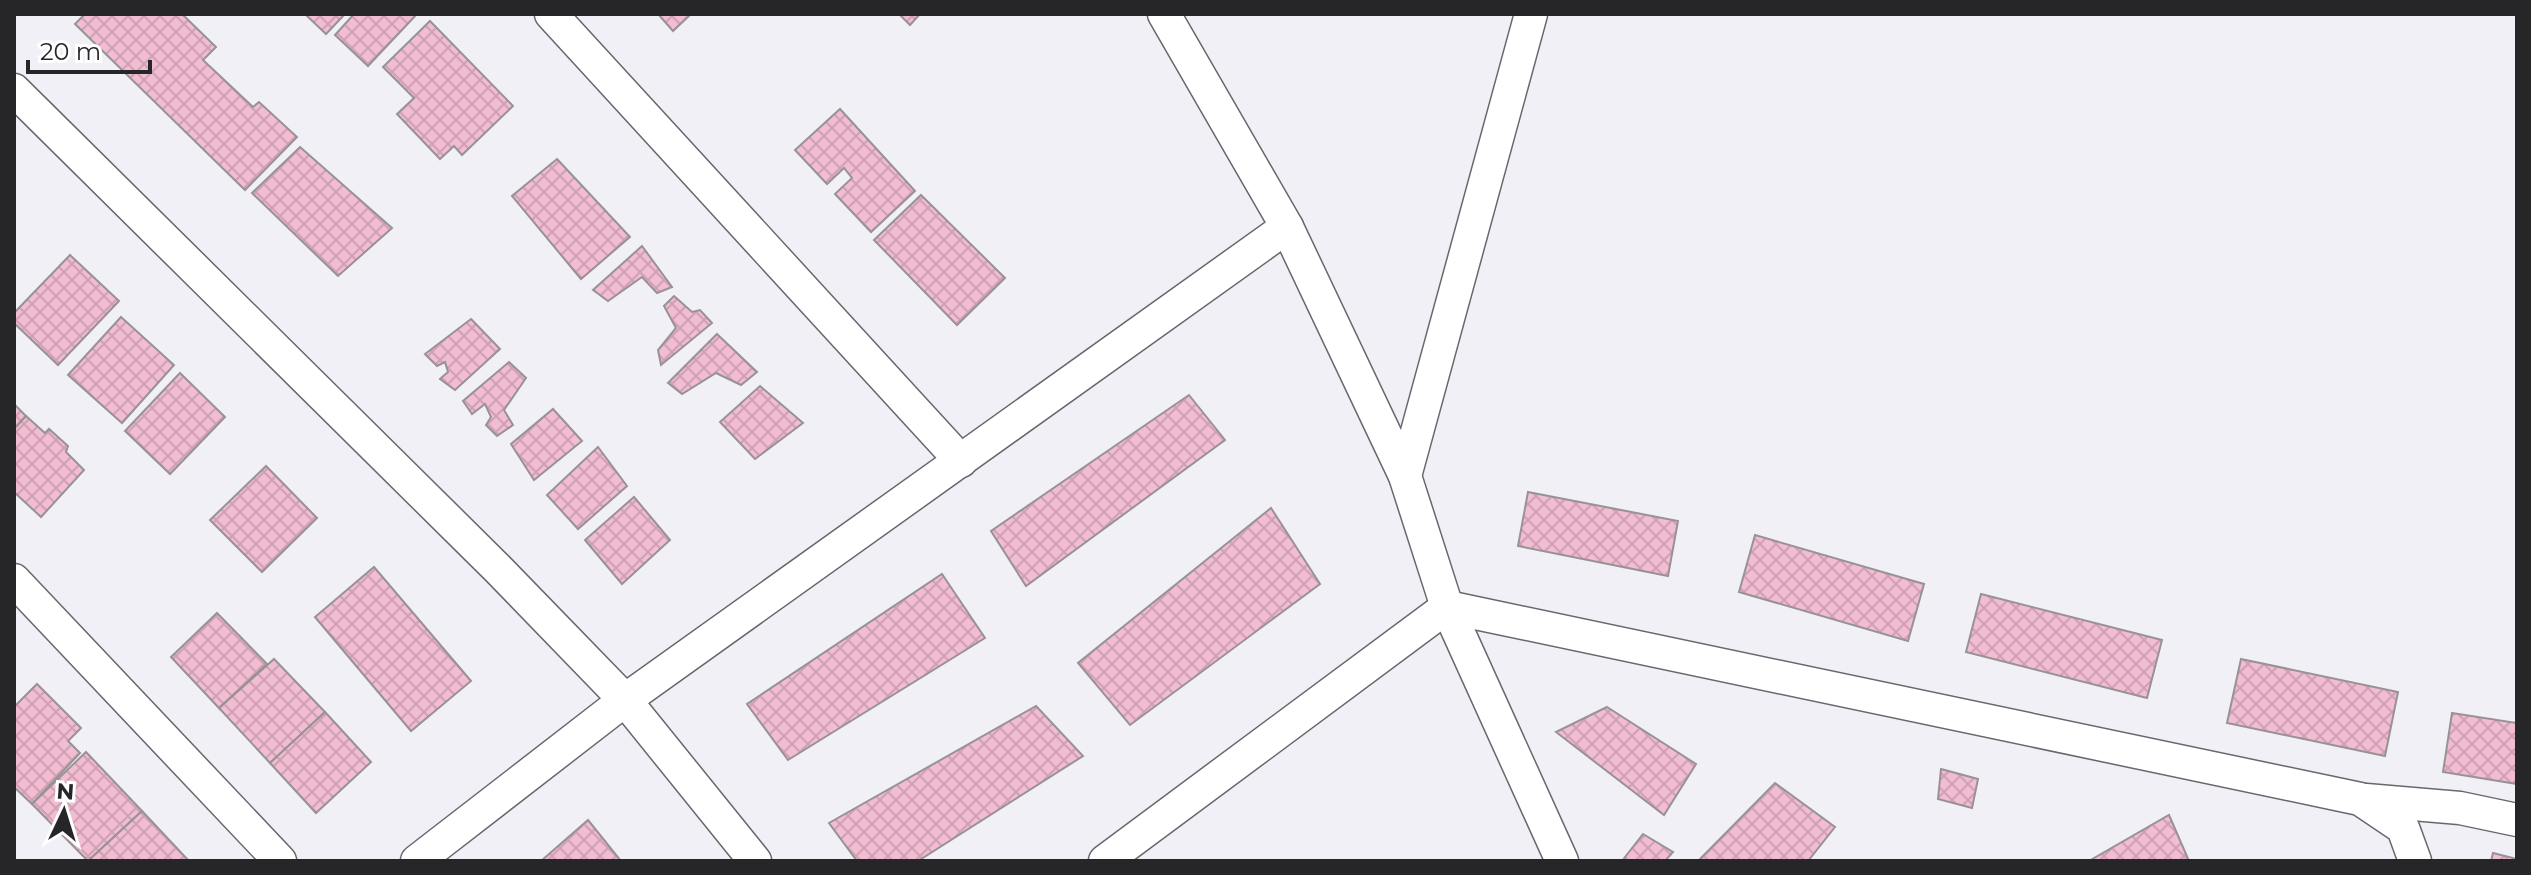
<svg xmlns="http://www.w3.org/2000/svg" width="2531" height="875" viewBox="0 0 2531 875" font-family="Montserrat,sans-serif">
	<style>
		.building { fill: url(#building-cross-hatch); stroke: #999294; stroke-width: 2 }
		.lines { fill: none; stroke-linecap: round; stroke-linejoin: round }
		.minor-casing { stroke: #67676d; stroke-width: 35 }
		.minor { stroke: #fff; stroke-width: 32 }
	</style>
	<defs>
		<pattern id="building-cross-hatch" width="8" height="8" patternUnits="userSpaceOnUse" patternTransform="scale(2)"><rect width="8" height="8" fill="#f2bcd2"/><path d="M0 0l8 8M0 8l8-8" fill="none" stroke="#cfa1b4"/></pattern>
	</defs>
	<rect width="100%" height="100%" fill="#f1f0f7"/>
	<g class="building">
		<path d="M85,14H182L216,47L203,60L253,107L259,102L297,137L245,190L75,24Z"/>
		<path d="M305,14H345L326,34Z"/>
		<path d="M354,14H417L368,66L335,35Z"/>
		<path d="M658,14H691L673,31Z"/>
		<path d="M899,14H920L910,25Z"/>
		<path d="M430,21L513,106L462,155L454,146L440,159L397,114L414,98L383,67Z"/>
		<path d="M840,109L915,191L871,232L835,194L852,178L844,168L827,184L795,150Z"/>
		<path d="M300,147L392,228L338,276L252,193Z"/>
		<path d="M557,159L630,237L581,279L512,196Z"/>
		<path d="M921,195L1005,278L957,325L874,240Z"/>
		<path d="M642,246L672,287L657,293L642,277L608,301L593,290Z"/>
		<path d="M70,255L119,301L58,365L14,323V313Z"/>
		<path d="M674,296L692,312L700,310L712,323L661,365L658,350L676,328L664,306Z"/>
		<path d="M121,317L174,365L122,423L68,375Z"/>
		<path d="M471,319L500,349L455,390L440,379L448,372L445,362L437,366L425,354Z"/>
		<path d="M717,334L757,372L741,385L716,373L682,394L668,383Z"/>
		<path d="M509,362L526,378L504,410L513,425L497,436L486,425L491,417L485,404L472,414L463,401Z"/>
		<path d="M180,373L225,417L170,474L125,431Z"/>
		<path d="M760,386L803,423L755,459L720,422Z"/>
		<path d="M1189,395L1225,440L1026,586L991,531Z"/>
		<path d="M14,404L26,416L14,429Z"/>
		<path d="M553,409L582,441L534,480L511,444Z"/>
		<path d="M26,416L45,433L49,429L68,446L66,452L84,470L41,517L14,492V429Z"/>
		<path d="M598,447L627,486L578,529L547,495Z"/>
		<path d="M266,466L317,518L262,572L210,520Z"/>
		<path d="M1528,492L1678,521L1668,576L1518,546Z"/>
		<path d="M634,497L670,540L622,584L585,540Z"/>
		<path d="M1271,508L1320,584L1130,725L1078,663Z"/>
		<path d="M1755,535L1924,584L1908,641L1739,592Z"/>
		<path d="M374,567L471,681L411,731L315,617Z"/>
		<path d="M942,574L985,638L788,760L747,704Z"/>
		<path d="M1981,594L2162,640L2147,698L1966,652Z"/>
		<path d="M217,613L267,664L219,708L171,657Z"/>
		<path d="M274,659L325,712L270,763L219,708Z"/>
		<path d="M2241,659L2398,692L2385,756L2227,723Z"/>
		<path d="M37,684L81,728L68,741L80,753L32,804L14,787V707Z"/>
		<path d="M1036,706L1083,756L918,861H857L829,823Z"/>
		<path d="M1607,707L1696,764L1664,815L1556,732Z"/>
		<path d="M325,712L371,762L316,813L270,763Z"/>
		<path d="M2452,713L2517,723V784L2443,772Z"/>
		<path d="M86,752L142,811L88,861L32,804Z"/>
		<path d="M1941,769L1978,779L1972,808L1938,799Z"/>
		<path d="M1775,783L1835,827L1808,861H1698Z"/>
		<path d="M142,811L189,861H88Z"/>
		<path d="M2169,815L2189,861H2089Z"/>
		<path d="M588,820L621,861H541Z"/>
		<path d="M1643,834L1673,852L1665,861H1622Z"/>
		<path d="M2493,853L2517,859V861H2491Z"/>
	</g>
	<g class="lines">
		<g class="minor-casing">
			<g id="minor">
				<path d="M551,14L961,461"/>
				<path d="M1164,14L1287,227L1405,476L1447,607L1562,861"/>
				<path d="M14,90L498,569L625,700L755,861"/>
				<path d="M1405,476L1531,14"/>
				<path d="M14,580L280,861"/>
				<path d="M2366,800L2460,808L2517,820"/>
				<path d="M417,861L625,700L1287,227"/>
				<path d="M1105,861L1447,607L2360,799L2403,828L2415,861"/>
			</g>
		</g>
		<use href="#minor" class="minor"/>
	</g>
	<rect width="2531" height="875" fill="none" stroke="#262628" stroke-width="32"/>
	<g transform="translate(64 811) rotate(4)" stroke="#fefefe" stroke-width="6" paint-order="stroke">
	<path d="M0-6L14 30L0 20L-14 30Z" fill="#262628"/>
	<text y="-12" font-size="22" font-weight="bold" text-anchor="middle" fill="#262628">N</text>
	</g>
	<path d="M28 60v12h122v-12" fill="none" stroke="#262628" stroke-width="4"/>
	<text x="40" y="60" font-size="24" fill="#262628" stroke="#fefefe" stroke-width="6" paint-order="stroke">20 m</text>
</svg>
